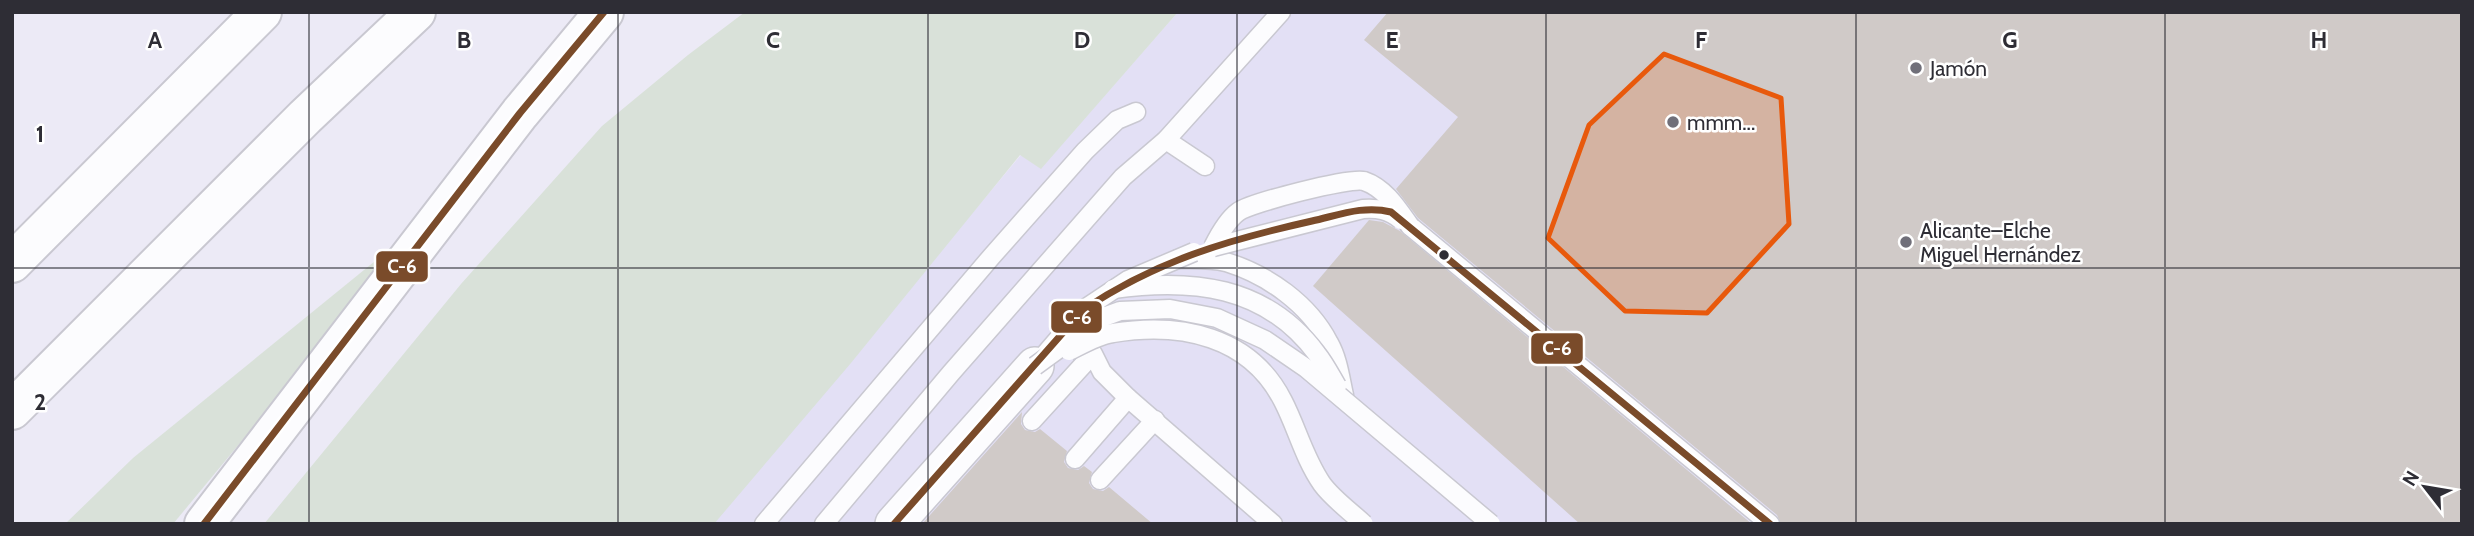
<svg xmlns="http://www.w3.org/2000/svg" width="2474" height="536" viewBox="0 0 2474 536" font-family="Cabin,sans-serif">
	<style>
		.built { fill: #e3e0f5 }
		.green { fill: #d9e1d9 }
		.building { fill: #d0cac8 }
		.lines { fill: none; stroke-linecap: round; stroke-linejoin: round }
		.service-casing { stroke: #c9c8d1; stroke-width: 21 }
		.minor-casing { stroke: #c9c8d1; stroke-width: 40 }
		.motorway-casing { stroke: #c9c8d1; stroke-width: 42 }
		.service { stroke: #fcfcfe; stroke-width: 18 }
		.minor { stroke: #fcfcfe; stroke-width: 37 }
		.motorway { stroke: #fcfcfe; stroke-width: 38 }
		.service-bridge-casing { stroke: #c9c8d1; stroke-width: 21; stroke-linecap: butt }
		.service-bridge { stroke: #fcfcfe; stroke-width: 18 }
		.bus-1-casing { stroke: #fff; stroke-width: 12 }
		.bus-1 { stroke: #7a4b2a; stroke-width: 7 }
		.marked { fill: #e8590c; fill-opacity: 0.2; stroke: #e8590c; stroke-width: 5; stroke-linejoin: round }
		.grid { fill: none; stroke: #2e2d35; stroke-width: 2; stroke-opacity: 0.55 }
		.poi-dot { fill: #706f79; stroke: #fff; stroke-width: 2.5 }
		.bus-dot { fill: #2e2d35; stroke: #fff; stroke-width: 2.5 }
		.labels { text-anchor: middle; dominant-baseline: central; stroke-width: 5; stroke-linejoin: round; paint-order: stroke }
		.poi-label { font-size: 21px; fill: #2e2d35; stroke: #fff; text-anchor: start }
		.grid-label { font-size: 23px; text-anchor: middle; font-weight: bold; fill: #2e2d35; stroke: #fff; stroke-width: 5; stroke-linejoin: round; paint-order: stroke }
		.line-badge { stroke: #fff; stroke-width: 2.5 }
		.badge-label { font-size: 19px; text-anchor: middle; font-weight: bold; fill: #fff }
	</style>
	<rect width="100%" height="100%" fill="#eceaf6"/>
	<path class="built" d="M1178,12H2462V524H712L1021,155L1041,168Z"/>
	<g class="green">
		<path d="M745,12H1178L1041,169L1020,155L851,363L714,524H264L461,284L602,126L688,55Z"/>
		<path d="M423,222L173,524H65L133,458Z"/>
	</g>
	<g class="building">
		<path d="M1388,12H2462V524H1781L1777,515L1418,218L1396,189L1458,117L1364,40Z"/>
		<path d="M1369,220L1383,222L1400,231L1752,524H1580L1313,286Z"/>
		<path d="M1022,412L1021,424L1025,430L1035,432L1040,429L1067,451L1064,462L1068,468L1078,470L1084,466L1092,472L1089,483L1093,489L1103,491L1109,487L1153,524H922Z"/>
	</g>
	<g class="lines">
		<g class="service-casing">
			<g id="service">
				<path d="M1166,140L1205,166"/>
				<path d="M1410,226L1770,524"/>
				<path d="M1178,259C1193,259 1211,258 1226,262C1268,275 1309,304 1329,343C1338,359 1340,377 1344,395"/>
				<path d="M1040,360L1083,310"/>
				<path d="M1032,421L1093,354L1102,372L1128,398L1273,524"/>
				<path d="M1075,459L1128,398"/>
				<path d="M1100,480L1155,420"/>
				<path d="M764,524L992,256L1085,151L1117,120L1136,112"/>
				<path d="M824,524L951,373L1123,177L1166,140L1281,12"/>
			</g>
		</g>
		<g class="minor-casing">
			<path id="minor" d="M894,524L1035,366"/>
		</g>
		<g class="motorway-casing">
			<g id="motorway">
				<path d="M12,263L262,12"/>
				<path d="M12,410L305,117L416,12"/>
				<path d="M204,524L520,113L604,12"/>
			</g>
		</g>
		<use href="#service" class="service"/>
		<use href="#minor" class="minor"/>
		<use href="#motorway" class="motorway"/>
		<g class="service-bridge-casing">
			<g id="service-bridge">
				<path d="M1213,247C1219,235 1227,220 1238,212C1250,203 1350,177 1364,181C1385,188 1398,209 1410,226"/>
				<path d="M1213,247L1363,209C1378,208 1389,210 1401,220"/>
				<path d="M1113,289C1191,278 1266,285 1317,354C1325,364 1331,376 1337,386"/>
				<path d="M1083,310L1128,280L1194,252"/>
				<path d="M1069,351C1083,344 1098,335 1113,333C1181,322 1250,336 1283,401C1297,428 1304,458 1322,484C1333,499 1350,511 1364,524"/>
				<path d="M1035,366L1101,318L1120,311L1170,309L1217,318L1265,340L1306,368L1491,524"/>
			</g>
		</g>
		<use href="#service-bridge" class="service-bridge"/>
		<g class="bus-1-casing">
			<g id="bus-1">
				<path d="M204,524L520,113L604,12"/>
				<path d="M894,524L1083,310C1156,261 1227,240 1312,221C1339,215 1364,205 1391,212L1770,524"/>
			</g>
		</g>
		<use href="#bus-1" class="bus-1"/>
	</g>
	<path class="marked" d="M1664,54L1781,98L1789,224L1707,313L1625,311L1548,238L1589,125Z"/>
	<path class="grid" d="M309,12V524M618,12V524M928,12V524M1237,12V524M1546,12V524M1856,12V524M2165,12V524M12,268H2462"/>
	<g class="poi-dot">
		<circle cx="1916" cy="68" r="7"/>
		<circle cx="1673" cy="122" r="7"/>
		<circle cx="1906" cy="242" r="7"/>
	</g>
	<circle class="bus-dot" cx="1444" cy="255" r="6"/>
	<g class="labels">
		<g class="poi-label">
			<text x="1930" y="68">Jamón</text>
			<text x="1687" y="122">mmm...</text>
			<text x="1920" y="230">Alicante–Elche<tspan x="1920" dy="24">Miguel Hernández</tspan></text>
		</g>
	</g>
	<g class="grid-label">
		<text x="155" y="48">A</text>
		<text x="464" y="48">B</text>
		<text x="773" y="48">C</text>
		<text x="1082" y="48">D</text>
		<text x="1392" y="48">E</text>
		<text x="1701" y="48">F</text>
		<text x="2010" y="48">G</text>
		<text x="2319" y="48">H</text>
		<text x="40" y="142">1</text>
		<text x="40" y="410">2</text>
	</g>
	<g class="line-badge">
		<rect x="375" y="250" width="54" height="33" rx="7" fill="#7a4b2a"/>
		<rect x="1050" y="300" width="53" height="34" rx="7" fill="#7a4b2a"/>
		<rect x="1530" y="332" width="54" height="33" rx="7" fill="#7a4b2a"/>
	</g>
	<g class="badge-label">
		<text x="402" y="273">C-6</text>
		<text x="1077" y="324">C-6</text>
		<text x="1557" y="355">C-6</text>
	</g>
	<rect width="2474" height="536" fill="none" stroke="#2e2d35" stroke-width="28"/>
	<g transform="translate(2425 487) rotate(301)" stroke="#ffffff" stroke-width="5" paint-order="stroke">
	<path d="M0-5L12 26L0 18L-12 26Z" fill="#2e2d35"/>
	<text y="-10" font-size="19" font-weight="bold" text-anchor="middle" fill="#2e2d35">N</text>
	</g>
</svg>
